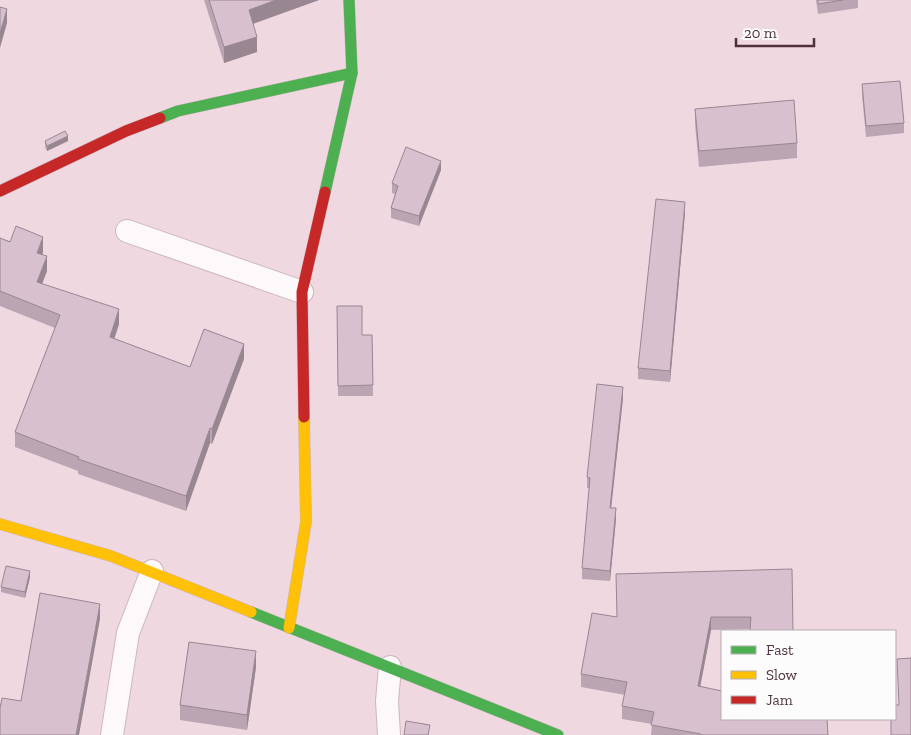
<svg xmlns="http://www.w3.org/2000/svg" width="911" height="735" viewBox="0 0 911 735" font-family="'Zilla Slab',serif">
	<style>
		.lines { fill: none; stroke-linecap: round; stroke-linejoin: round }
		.street-casing { stroke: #cdb5be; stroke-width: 24 }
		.fast-casing { stroke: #cdb5be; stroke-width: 12 }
		.slow-casing { stroke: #cdb5be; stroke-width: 12 }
		.jam-casing { stroke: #cdb5be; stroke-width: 12 }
		.street { stroke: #fdf9fa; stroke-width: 22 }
		.fast { stroke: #4caf50; stroke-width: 11 }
		.slow { stroke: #ffc107; stroke-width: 11 }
		.jam { stroke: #c62828; stroke-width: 11 }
		.wall { fill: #bba5b2 }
		.shaded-wall { fill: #988691 }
		.building { fill: #d9c0cf; stroke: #988691 }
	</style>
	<rect width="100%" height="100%" fill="#f0d8e1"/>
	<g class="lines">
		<g class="street-casing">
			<g id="street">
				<path d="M127,231L302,292"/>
				<path d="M112,735L128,633L152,571"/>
				<path d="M389,735L387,701L390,667"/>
			</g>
		</g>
		<g class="fast-casing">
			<g id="fast">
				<path d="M160,118L178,111L352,73"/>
				<path d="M325,192L352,73L349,0"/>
				<path d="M251,612L558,735"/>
			</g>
		</g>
		<g class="slow-casing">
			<g id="slow">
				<path d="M0,524L111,556L251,612"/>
				<path d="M289,628L306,522L304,417"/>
			</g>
		</g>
		<g class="jam-casing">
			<g id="jam">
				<path d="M0,191L126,131L160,118"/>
				<path d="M304,417L302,292L325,192"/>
			</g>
		</g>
		<use href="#street" class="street"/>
		<use href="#fast" class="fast"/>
		<use href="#slow" class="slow"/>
		<use href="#jam" class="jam"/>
	</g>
	<g class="wall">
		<path d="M204,0H319L253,24L257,52L224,63Z"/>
		<path d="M816,0H858V8L818,14Z"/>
		<path d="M862,84L904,123V133L866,137L862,95Z"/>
		<path d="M695,109L797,143V158L699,167L695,124Z"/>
		<path d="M45,141H68L47,151L45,147Z"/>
		<path d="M441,170L419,226L391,218V208L395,194L392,193V183Z"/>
		<path d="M685,213L670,382L638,379V368Z"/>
		<path d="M0,238L43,252L42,255L47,271L42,284L119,324L114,339L190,367L244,359L212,444L210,443L186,511L78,474V471L15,447V432L55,328L0,306Z"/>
		<path d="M337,306L362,335H372L373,396H338Z"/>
		<path d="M623,398L611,508L616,519L610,581L582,579V568L589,488H587V477Z"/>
		<path d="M792,569L750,629L711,630L700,686L827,719L828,735H651L652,724L622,719V706L625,695L581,687V674L617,617Z"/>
		<path d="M30,577L25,598L1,592V587Z"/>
		<path d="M256,667L247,730L180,720V705Z"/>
	</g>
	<g class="shaded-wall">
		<path d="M276,0H319L249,25V10Z"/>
		<path d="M7,9V23L0,48V33Z"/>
		<path d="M257,37V52L224,63V47Z"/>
		<path d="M68,136V141L47,151V146Z"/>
		<path d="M441,161V170L419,226V216Z"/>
		<path d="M685,202V213L670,382V371Z"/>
		<path d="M43,237V252L37,267V253Z"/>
		<path d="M47,256V271L37,297V282Z"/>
		<path d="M119,309V324L110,352V337Z"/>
		<path d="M244,344V359L212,444V429Z"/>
		<path d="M623,387V398L610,519V508Z"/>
		<path d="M210,428V443L186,511V496Z"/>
		<path d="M616,508V519L610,581V571Z"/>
		<path d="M30,571V577L25,598V592Z"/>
		<path d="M100,604V619L79,735H76Z"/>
		<path d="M711,617V630L698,698V686Z"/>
		<path d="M256,651V667L247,730V715Z"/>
	</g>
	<g class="building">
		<path d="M209,0H276L249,10L257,37L224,47Z"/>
		<path d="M818,0H843L818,4Z"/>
		<path d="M0,7L7,9L0,33Z"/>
		<path d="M900,81L904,123L866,126L862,84Z"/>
		<path d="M794,100L797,143L699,151L695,109Z"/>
		<path d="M65,131L68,136L47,146L45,141Z"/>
		<path d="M406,147L441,161L419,216L391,208L398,186L392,183Z"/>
		<path d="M656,199L685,202L670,371L638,368Z"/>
		<path d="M16,226L43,237L37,253L47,256L37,282L119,309L110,337L190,367L204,329L244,344L212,429L210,428L186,496L78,459L79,457L15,432L60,315L0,291V238L10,242Z"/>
		<path d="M337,306H362V335H372L373,385L338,386Z"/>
		<path d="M597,384L623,387L610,508H616L610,571L582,568L590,478L587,477Z"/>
		<path d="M6,566L30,571L25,592L1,587Z"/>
		<path d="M792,569L793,631H750L751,617H711L698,686L722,691V719H827L828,735H701V734L651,725L654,712L622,706L627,682L581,674L592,613L617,617L616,574Z"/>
		<path d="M40,593L100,604L76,735H0V708L2,698L21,701Z"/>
		<path d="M189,642L256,651L247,715L180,705Z"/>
		<path d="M911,658V735H891V719H895V705H899L897,659Z"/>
		<path d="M406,721L430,725L428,735H404Z"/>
	</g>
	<rect x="721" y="630" width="175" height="90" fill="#fcfcfc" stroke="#b6abb0"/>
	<rect x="731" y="646" width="25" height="8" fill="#4caf50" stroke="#b6abb0"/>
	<text x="766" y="655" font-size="15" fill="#4e313d">Fast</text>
	<rect x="731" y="671" width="25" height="8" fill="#ffc107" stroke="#b6abb0"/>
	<text x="766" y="680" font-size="15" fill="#4e313d">Slow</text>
	<rect x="731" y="696" width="25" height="8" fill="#c62828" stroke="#b6abb0"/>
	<text x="766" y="705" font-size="15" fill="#4e313d">Jam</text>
	<path d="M736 38v8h78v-8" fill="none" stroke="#4e313d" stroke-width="2.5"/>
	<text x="744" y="38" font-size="15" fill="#4e313d" stroke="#fcfcfc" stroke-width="4" paint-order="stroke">20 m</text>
</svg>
